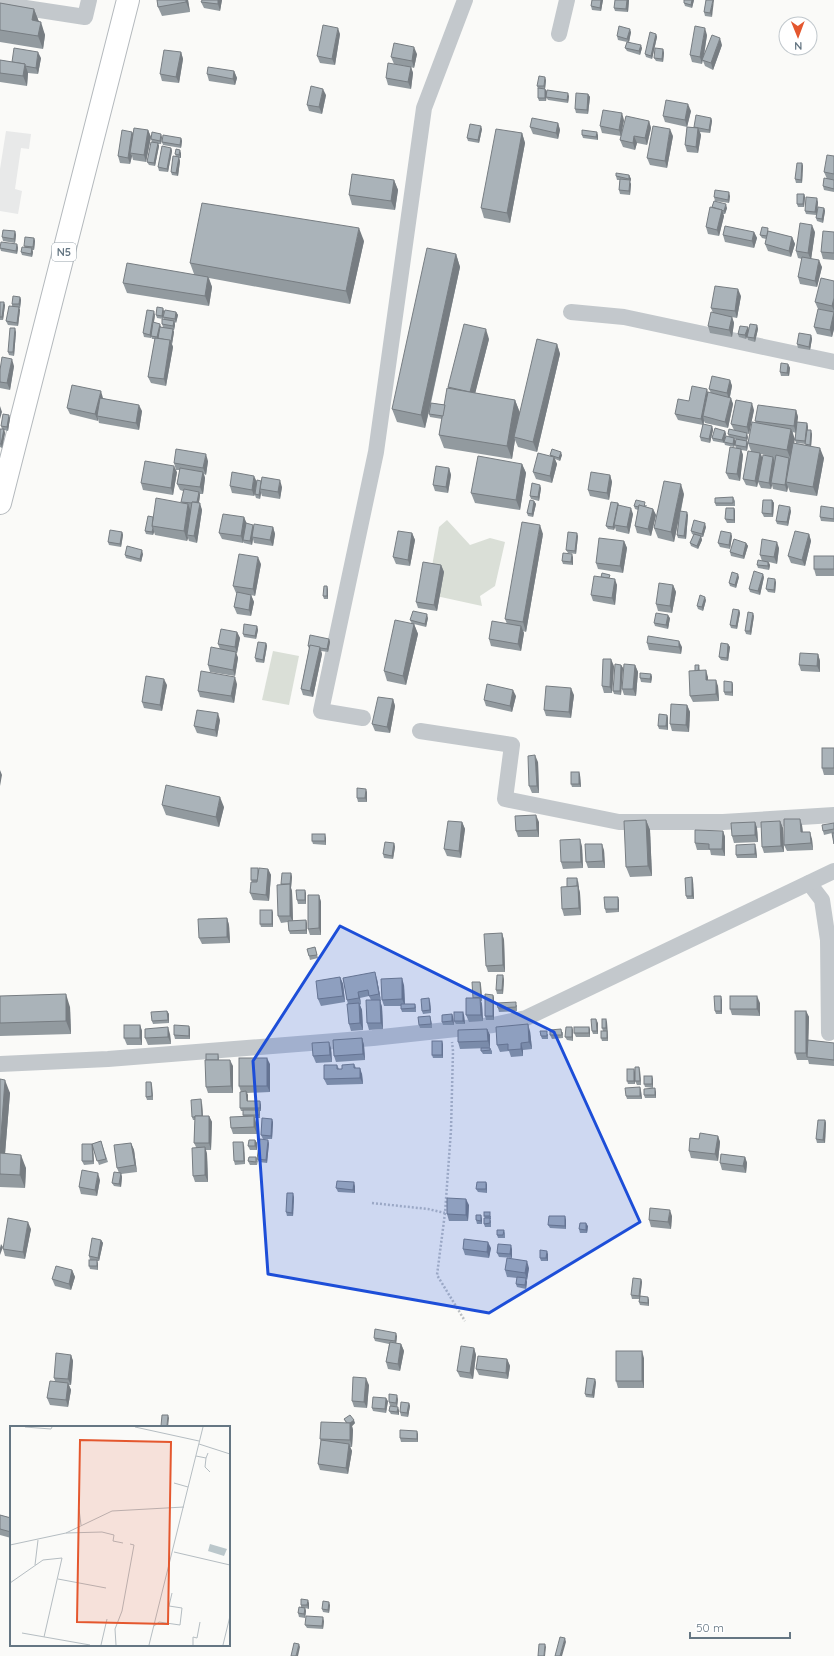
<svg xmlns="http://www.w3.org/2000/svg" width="834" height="1656" viewBox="0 0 834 1656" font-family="Quicksand,sans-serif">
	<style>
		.built { fill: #e8e9e9 }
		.green { fill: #dadfd7 }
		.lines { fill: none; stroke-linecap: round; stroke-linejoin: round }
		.highway-casing { stroke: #b4b9bd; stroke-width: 24 }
		.path { stroke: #bbbfc2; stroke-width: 2.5; stroke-dasharray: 2 2; stroke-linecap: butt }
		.minor { stroke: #c3c8cc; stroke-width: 16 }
		.highway { stroke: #fff; stroke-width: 22 }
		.wall { fill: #929a9f; fill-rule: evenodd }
		.shaded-wall { fill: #777d82 }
		.building { fill: #aab3b9; stroke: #777d82 }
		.marked { fill: #1d4ed8; fill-opacity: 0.2; stroke: #1d4ed8; stroke-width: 3; stroke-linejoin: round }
		.labels { text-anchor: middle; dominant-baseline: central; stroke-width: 4; stroke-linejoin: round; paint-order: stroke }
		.shield { fill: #fff; stroke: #939fa8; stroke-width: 1 }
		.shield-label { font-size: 11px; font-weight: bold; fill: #657683 }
		.inset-road { fill: none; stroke: #b5bdc2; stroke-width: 1 }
		.view { fill: #e4572e; fill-opacity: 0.15; stroke: #e4572e; stroke-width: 2 }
		.inset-edge { fill: none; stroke: #657683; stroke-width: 2 }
	</style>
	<rect width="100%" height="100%" fill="#fafaf8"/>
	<path class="built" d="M6,131L31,134L29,149L21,148L15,189L22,191L18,214L0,211V169Z"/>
	<g class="green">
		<path d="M447,520L470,545L490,538L505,542L495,586L480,596L482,606L427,594L439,527Z"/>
		<path d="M273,651L299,656L289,705L262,700Z"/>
	</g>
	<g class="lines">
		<g class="highway-casing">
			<path id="highway" d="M0,503L128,0"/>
		</g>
		<g class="path">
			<path d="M372,1203L428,1209L445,1213L451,1130L453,1051L452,1042"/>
			<path d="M445,1213L437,1275L465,1321"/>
		</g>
		<g class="minor">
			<path d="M0,4L85,17L89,0"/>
			<path d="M559,34L567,0"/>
			<path d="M571,312L624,317L834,362"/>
			<path d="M363,718L321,711L376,452L424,108L465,0"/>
			<path d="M420,731L512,745L505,799L619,822H723L834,815"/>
			<path d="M809,883L822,900L828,940L829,1033"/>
			<path d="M0,1064L108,1059L373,1038L493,1025L526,1018L834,871"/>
		</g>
		<use href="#highway" class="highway"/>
	</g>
	<g class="wall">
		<path d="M157,0H188L190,12L162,16L158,7Z"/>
		<path d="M222,0L220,11L204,8L201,2Z"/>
		<path d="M592,0H603L601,11L592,10L591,6Z"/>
		<path d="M629,0L628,12L615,11L614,8Z"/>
		<path d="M694,0L692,8L685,6L684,3Z"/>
		<path d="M706,0L712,17L705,16L704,12Z"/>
		<path d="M0,3L34,9L39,22L45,35L43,49L0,42Z"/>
		<path d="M631,32L629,42L642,48L640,55L627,51L625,48L627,42L618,40L617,36Z"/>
		<path d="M340,34L335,65L320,63L317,56Z"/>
		<path d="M656,34L657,37L652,59L646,57L645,54Z"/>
		<path d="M707,35L704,56L722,45L713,70L705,66L703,61L702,64L692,62L690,55Z"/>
		<path d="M663,49L664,53L663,62L656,61L654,58Z"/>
		<path d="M181,52L183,59L179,83L162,81L160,74Z"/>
		<path d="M417,54L414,68L411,67L413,73L411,89L388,85L386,78L405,66L394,64L391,57Z"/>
		<path d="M41,58L38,74L28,73L27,86L0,82V60L12,62Z"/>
		<path d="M234,71L237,78L235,85L209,81L207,74Z"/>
		<path d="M546,80L545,89L547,92L546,101H539L538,98V89L537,86Z"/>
		<path d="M588,94L590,97L588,114L576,113L575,109Z"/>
		<path d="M326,95L322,114L309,111L307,105Z"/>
		<path d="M569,96L568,103L548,100L546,97Z"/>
		<path d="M691,111L687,127H694L711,118L712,121L710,133L700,132L701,135L698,153L687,152L685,145L687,127L665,122L663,116Z"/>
		<path d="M624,120L621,135L649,121L651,128L647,145L637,143L635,150L623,147L620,140L621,136L602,133L600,126Z"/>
		<path d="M558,123L560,130L558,139L533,134L530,127Z"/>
		<path d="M482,129L479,143L468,141L467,138Z"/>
		<path d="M148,130L151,137L146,162L133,160L132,156L130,164L120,163L118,156L132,132L133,135Z"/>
		<path d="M522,133L525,143L510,223L484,218L481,208Z"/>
		<path d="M582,135H598V140L583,138Z"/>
		<path d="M673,136L667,168L650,165L647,158Z"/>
		<path d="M162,137L161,144H158L159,146L155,166L149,165L147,162L152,142L151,139Z"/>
		<path d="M181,138L182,141L181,148L163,145L162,142Z"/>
		<path d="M171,148L172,151L168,172L159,171L158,167Z"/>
		<path d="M181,153V158H179L180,161L178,176L172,175L171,172L176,157L175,154Z"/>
		<path d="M834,156V192L824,190L823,186L827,179L824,172Z"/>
		<path d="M802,163L803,166L802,183H796L795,179Z"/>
		<path d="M629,175L631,179L630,182L631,184L630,195L620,194L619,190L620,180H617L616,176Z"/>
		<path d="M394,180L398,190L395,210L352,205L349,195Z"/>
		<path d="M804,194L805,197L804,207H798L797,204Z"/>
		<path d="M730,196L729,203L715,201L714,197Z"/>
		<path d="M818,202L817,211L824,208L825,211L823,223L817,221L816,218V215L806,214L805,211Z"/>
		<path d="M712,207L727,208L725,214H723L724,216L719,236L708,234L706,227Z"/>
		<path d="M15,231L16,235L15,243L3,241L2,237Z"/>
		<path d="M754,232L757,238L754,248L725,242L723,235Z"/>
		<path d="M769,232L792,237L795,244L791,257L768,251L765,244L766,239L762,238L760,235Z"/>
		<path d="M815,232L811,259L822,267L817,287L800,284L798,277L802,259L798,258L796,251Z"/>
		<path d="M834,232V260L823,259L821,252Z"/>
		<path d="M34,238L35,241L34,250H32L33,252L32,257L22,255L21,252L25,247L24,246Z"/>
		<path d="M364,241L350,304L209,278L212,287L209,306L127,293L123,283L194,274L190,263Z"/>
		<path d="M17,244L18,248L17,254L1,251L0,248Z"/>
		<path d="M456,254L460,267L431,403L445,405L448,388V387L489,339L475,393L515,400L520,413L518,420L557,344L560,354L537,452L518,447L515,440L512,459L444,448L439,435L442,419L430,417L429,414L430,408L425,428L397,422L392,409Z"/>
		<path d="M834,281V329L832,337L817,334L814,327L827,311L818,309L815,302Z"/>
		<path d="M741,296L737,318L732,317L734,323L732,337L710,333L708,326L713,313L711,308Z"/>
		<path d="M20,297L21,300L20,308H19L20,310L18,326L8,325L6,321L12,306V304Z"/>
		<path d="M0,302L5,305L3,320H0Z"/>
		<path d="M164,311L163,319L157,318L156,315Z"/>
		<path d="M176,312L178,315L176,323L175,322V325L174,330H173L174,332L172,344L173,347L166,386L151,383L148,377L155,339H152L151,336V338L144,337L143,333L155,315L154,322L161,327H163L162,324L164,320L163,317Z"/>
		<path d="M757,325L758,329L755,342L748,340L747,336L746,339L739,337L738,334L748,327L749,330Z"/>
		<path d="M16,332L14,356L9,355L8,352Z"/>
		<path d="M811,335L812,339L810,350L798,348L797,344Z"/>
		<path d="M788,364L790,368L789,376H781L780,372Z"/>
		<path d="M14,366L10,390L0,388V370Z"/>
		<path d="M730,380L732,386L730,397L733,404L728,428L705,423L704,421V425L712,426L713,430L710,443L701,441L700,437L703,425L678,420L675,414L689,401L711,393L709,389Z"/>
		<path d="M103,398L142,411L139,430L99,423L98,419V421L70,414L67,408Z"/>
		<path d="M754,410L749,434L734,430L731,424Z"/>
		<path d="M796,410L798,417L797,422L807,423L808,427V430L812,434L811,446L824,458L817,496L790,492L788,487L787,492L773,489L772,485L771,489L761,488L758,482L757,487L746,485L743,479L751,451L748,443L756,422L755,421ZM793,432L796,433L795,440L796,443L806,444V445L794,443ZM761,454L765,455L762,458Z"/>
		<path d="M10,418L8,431L4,430L5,433L2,448L0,447V429H2L1,426Z"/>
		<path d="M725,431L726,434L724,443L713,441L712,438Z"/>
		<path d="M728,434L748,437L747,441L748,444L747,451L741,450L743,455L740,481L729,479L726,473L736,448L735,445L736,439H734L736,442L734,447L725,445L724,442L729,437Z"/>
		<path d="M550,455H562L560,461L555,459L557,464L552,483L536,479L533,472L550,456Z"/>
		<path d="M208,461L206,475L204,474L205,478L203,494H200V495L199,503L202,510L197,543L189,541L188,538L187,541L155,535L154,532L153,535L146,534L145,531L182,503L183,491L180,490L177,484L180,470H176L174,463Z"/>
		<path d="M522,464L526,473L520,510L475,503L471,493Z"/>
		<path d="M449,468L451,475L448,493L435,491L433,485Z"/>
		<path d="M177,472L173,495L143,490L141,483Z"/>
		<path d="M610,475L612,482L609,500L590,496L588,490Z"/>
		<path d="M257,482L282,487L280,499L262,496L261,493L260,499L256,498L255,495L254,496L232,493L230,486Z"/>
		<path d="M541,488L539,501L531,499L530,496Z"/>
		<path d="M684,494L681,511L688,515L686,539L678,538L677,535L679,517L674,542L658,538L654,528Z"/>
		<path d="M733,497L735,501V506H716L715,503Z"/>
		<path d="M772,500L774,503L773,517H764L762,513Z"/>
		<path d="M534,501L536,504L533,517L528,516L527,513Z"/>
		<path d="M618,503L619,506L633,514L629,534L616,531L615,527L614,530L608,529L606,526Z"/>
		<path d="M647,505L646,507L653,509L656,515L651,536L637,533L635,526L638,510L635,509L634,506Z"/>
		<path d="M734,508L735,511V523H727L725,519Z"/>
		<path d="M834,508V522L821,521L820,517Z"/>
		<path d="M791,511L788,526L777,524L776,521Z"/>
		<path d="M244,517L246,524L254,527H273L275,534L273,546L254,543L253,539L252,545L244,543V542L243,543L222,539L219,533Z"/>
		<path d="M706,527L703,537H701L702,540L698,549L691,546L690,543L694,535L692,534L691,531Z"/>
		<path d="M122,532L123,535L121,547L109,545L108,542Z"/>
		<path d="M412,533L415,540L410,566L396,564L393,557Z"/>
		<path d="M543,534L526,632L523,631L524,633L521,651L491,646L489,639L507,624L505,619Z"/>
		<path d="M809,534L811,541L805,566L791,563L788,556Z"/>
		<path d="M578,536L576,554L568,553L566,550Z"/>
		<path d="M732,536L730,549L720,547L718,543Z"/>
		<path d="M624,541L627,548L623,573L598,569L596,563Z"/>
		<path d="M746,543L748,546L744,559L731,556L730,552Z"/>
		<path d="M779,548L777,564L769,562L770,565L769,570L758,568L757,565L762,561L760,555Z"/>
		<path d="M143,554L141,562L126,558L125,555Z"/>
		<path d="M834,556V576H816L814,569Z"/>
		<path d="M573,557V565L563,564L562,561Z"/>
		<path d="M261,564L255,596L251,595L254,602L251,616L237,614L234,607L237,593H236L233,586Z"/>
		<path d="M441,565L444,572L437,611L418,608L416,602Z"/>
		<path d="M739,577L736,588L730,586L729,583Z"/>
		<path d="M764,577L760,595L750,592L749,589Z"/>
		<path d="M611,578L617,585L615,605L593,601L591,595Z"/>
		<path d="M776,582L775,593L768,592L766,589Z"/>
		<path d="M673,585L676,592L672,613L658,611L656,604Z"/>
		<path d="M327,586L328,590V599H324L323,596Z"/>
		<path d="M706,600L703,611L698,609L697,606Z"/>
		<path d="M739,610L740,613L737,629L731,628L730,625Z"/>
		<path d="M754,616L751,635L746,634L745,631Z"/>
		<path d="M428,618L426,627L414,624L418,634L406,685L387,681L384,671L412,624L410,620Z"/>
		<path d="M670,618L668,629L655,626L654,623Z"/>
		<path d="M257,626L258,630L256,639L244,637L243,634Z"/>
		<path d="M237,632L240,638L237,653H236L238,658L235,676L210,672L208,665L220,649L218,644Z"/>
		<path d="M329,639L330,642L328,652L321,651L322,654L313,697L303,695L301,689L309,649L308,646Z"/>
		<path d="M266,643L267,646L264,663L256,662L255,658Z"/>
		<path d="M647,643L682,647L681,654L649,650Z"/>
		<path d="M728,644L730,647L728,661L721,660L719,657Z"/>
		<path d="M818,654L820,661V672L801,671L799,665Z"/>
		<path d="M621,665L623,668L621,695L614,694L613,691Z"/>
		<path d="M635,665L638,672L636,696L624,695L622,689Z"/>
		<path d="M699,665L700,671L708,677V680L718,686L719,701L693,702L690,696L695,671Z"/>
		<path d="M614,666L612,693H604L602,686Z"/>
		<path d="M651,674L652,677L651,683L641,682L640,678Z"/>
		<path d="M732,682L733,685V696L725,695L724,692Z"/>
		<path d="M237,684L234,703L200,697L198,691Z"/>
		<path d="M167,685L162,711L144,708L142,702Z"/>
		<path d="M574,695L571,718L546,716L544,710Z"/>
		<path d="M516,696L512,712L486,706L484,700Z"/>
		<path d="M393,699L395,706L390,733L375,731L372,724Z"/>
		<path d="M687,705L690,712L689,732L672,731L670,724Z"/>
		<path d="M667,715L668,718V730L659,729L658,726Z"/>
		<path d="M220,720L217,737L197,733L194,726Z"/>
		<path d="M834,748V775H824L822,768Z"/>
		<path d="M538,762L539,793H532L529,786Z"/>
		<path d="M579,772L580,775L581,787H572L571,784Z"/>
		<path d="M367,792V802H358L357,798Z"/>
		<path d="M162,805L224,807L219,827L166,815Z"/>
		<path d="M646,820L650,830L652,876L630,877L626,867Z"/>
		<path d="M780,821L783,828L784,852L764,853L762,847Z"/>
		<path d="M462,822L465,829L461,858L447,856L444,849Z"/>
		<path d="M539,822V837H518L516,831Z"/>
		<path d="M755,822L757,828L758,842L734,843L732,836Z"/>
		<path d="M834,823V844L832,833L824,835L823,831Z"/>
		<path d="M802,825L803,832L812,839L813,850L787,851L784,845Z"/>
		<path d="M723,831L725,837V856L711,855L710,850H697L695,843Z"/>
		<path d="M326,838V845L313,844L312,841Z"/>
		<path d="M394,843L395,847L393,859L384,858L383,854Z"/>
		<path d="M582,846L583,868L563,869L561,862Z"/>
		<path d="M756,848L757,858H737L736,855Z"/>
		<path d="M604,850L605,868H588L586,862Z"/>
		<path d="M268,869L271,875L269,901L253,900L250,893L252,882L251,880L258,870Z"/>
		<path d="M291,873L292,877L291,888L292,891L293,921L306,920L307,924V934H290L289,931L288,922L281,923L278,916L281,884Z"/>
		<path d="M692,877L693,881L694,899H687L686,896Z"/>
		<path d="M578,881L579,889L580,893L581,915L564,916L562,909L567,887Z"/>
		<path d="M306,893V904H298L297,900Z"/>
		<path d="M319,895L321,902V935H310L308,929Z"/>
		<path d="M619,900V912L606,913L605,909Z"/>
		<path d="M272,910L273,913V927H261L260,924Z"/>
		<path d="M227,918L229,925L230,943L202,944L199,938Z"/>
		<path d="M502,933L504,940L505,972H488L486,966Z"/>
		<path d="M315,947L318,958L310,960L309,956Z"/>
		<path d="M340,977L343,984L345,1002L321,1006L318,999Z"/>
		<path d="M343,978L377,979L381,1001H380L382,1007L383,1029L369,1030L367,1023L371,1000L369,996L360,998L361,1004L360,1005L362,1010L363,1030L351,1031L349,1024L348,1004L347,1000Z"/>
		<path d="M504,979L503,994H497L496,990Z"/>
		<path d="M480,982L481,985L482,1001H481L482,1004L483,1021L469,1022L466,1015Z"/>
		<path d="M404,985L405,1004H415L416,1007V1012H402L401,1009V1006H384L382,1000Z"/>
		<path d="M493,995L494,998V1020H486L485,1016Z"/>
		<path d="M0,996L70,1007L71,1034L0,1036Z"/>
		<path d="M722,1000V1014H716L715,1011Z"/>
		<path d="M430,1001L431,1013L423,1014L422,1011Z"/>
		<path d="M760,1003V1016L732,1015L730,1009Z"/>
		<path d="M517,1005V1011L499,1012L498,1008Z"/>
		<path d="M167,1011L169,1014V1023L153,1024L152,1021Z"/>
		<path d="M806,1011L809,1017L808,1040L834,1043V1066L809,1064L808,1060H797L795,1053Z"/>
		<path d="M452,1014L453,1017L454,1025H443L442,1022Z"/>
		<path d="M464,1015L465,1024H456L454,1021Z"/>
		<path d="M431,1020L432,1028H420L419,1025Z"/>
		<path d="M607,1022L608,1041H602L601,1038L603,1031L602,1028Z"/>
		<path d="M598,1023V1034H593L592,1031Z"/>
		<path d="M140,1025L142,1031V1045H127L124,1038Z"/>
		<path d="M589,1027L590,1030V1037H576L574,1033Z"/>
		<path d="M190,1029V1039H175L174,1035Z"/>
		<path d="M487,1029L490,1035V1048L492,1051V1054H483L481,1051L489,1048L460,1049L458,1042Z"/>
		<path d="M573,1030V1041L567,1040L565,1037Z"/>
		<path d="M530,1031L532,1049L523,1050V1056L511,1057L509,1051L500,1052L497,1045Z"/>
		<path d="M563,1032V1038L552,1039L550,1035Z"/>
		<path d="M170,1034L171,1044L148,1045L145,1038Z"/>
		<path d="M548,1034V1039H542L541,1036Z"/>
		<path d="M362,1038L364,1045L365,1060L336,1062L334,1056Z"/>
		<path d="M442,1041L443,1045V1058H433L432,1055Z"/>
		<path d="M331,1048L332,1062L316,1063L313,1056Z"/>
		<path d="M218,1054L219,1057V1060L233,1066V1093H208L206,1087V1060Z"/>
		<path d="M270,1064V1092L247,1093L248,1095V1101L261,1105V1111H260V1118H255L256,1123L257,1134H233L231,1128L243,1116V1111H241L240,1108L241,1092L239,1086Z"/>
		<path d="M354,1064L356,1068L362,1074L363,1084L327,1085L324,1079L337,1065L339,1069H342Z"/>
		<path d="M634,1069L635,1073V1084H628L627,1081Z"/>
		<path d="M640,1070L641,1085H637L635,1081Z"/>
		<path d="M652,1076L653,1080V1088L645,1087L644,1084Z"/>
		<path d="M0,1079L10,1093L5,1154L26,1168L25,1188L0,1187Z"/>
		<path d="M151,1082L152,1085L153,1100H147L146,1097Z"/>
		<path d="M640,1087L641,1091L642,1099H627L626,1096Z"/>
		<path d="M656,1092V1098H645L644,1095Z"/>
		<path d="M202,1103L203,1116H209L212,1122L211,1150H206L207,1154L208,1182H195L193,1176L196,1147L194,1143L195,1120H193L192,1117Z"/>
		<path d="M825,1120L826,1123L825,1143H817L816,1139Z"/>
		<path d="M273,1122L272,1139H263L261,1135Z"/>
		<path d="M718,1136L720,1142L718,1161L691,1158L689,1151L699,1139Z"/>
		<path d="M255,1140L257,1143V1150H250L248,1146Z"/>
		<path d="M101,1141L108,1162L99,1165L93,1148L94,1164L84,1165L82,1161L92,1144Z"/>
		<path d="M131,1143L134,1150L137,1172L121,1174L122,1177L121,1187L114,1186L112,1183L119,1173L117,1168Z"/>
		<path d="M269,1143L267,1163L259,1162L257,1159Z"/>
		<path d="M244,1145L245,1164L235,1165L234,1161Z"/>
		<path d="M256,1157L258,1161L257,1165H250L248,1161Z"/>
		<path d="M745,1157L747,1163L746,1173L722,1170L720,1163Z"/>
		<path d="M100,1180L97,1196L81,1194L79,1187Z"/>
		<path d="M486,1182L487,1185V1193L478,1192L476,1189Z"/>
		<path d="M355,1186V1193L338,1192L336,1188Z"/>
		<path d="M294,1197L293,1216H287L286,1212Z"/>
		<path d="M469,1205L468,1221H449L447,1214Z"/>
		<path d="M484,1216H491V1219H490L491,1221V1227H485L484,1224L485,1218Z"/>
		<path d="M672,1216L671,1229L651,1227L649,1220Z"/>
		<path d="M482,1219V1224H477L476,1220Z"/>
		<path d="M566,1220V1229L550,1228L548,1225Z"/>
		<path d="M588,1226L587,1233H580L579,1229Z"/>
		<path d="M31,1229L25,1259L5,1256L3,1249Z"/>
		<path d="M504,1230L505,1233V1238H498L497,1235Z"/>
		<path d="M101,1240L103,1243L99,1261H97L98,1264V1270L90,1269L89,1266L90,1260L89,1256Z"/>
		<path d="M491,1248L489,1258L465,1255L463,1249Z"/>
		<path d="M512,1249V1258L499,1257L497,1253Z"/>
		<path d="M548,1254V1261H541L540,1258Z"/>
		<path d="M529,1268L527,1280L526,1279L527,1282L526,1289L517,1287L516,1284L517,1278L507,1277L505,1270Z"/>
		<path d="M72,1270L75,1277L71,1290L55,1286L52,1279Z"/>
		<path d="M641,1279L642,1282L640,1296L649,1300V1306L640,1305L639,1302V1299H632L631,1295Z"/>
		<path d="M397,1336L396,1343L401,1344L404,1351L400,1371L388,1369L386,1362L389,1344L375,1341L374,1338Z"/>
		<path d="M474,1348L476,1355L473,1379L460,1377L457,1371Z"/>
		<path d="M71,1355L73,1361L71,1385H69L71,1390L68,1407L50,1405L47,1398L55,1381L54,1378Z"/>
		<path d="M644,1358V1388H618L616,1381Z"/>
		<path d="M507,1359L510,1366L508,1379L479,1375L476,1369Z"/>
		<path d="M596,1382L594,1398L586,1397L585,1394Z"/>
		<path d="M369,1385L367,1408L354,1407L352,1401Z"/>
		<path d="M398,1399L397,1407L390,1406L389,1402Z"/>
		<path d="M388,1401L386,1413L373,1411L372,1408Z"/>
		<path d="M409,1403L410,1406L408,1417L401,1416L400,1412Z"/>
		<path d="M399,1410V1415L391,1414L389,1411Z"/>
		<path d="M344,1419L355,1423L352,1426L353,1430L352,1447H350L352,1451L348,1474L320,1470L318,1464L321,1441L320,1439L346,1423Z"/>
		<path d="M418,1434V1442H401L400,1438Z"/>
		<path d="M0,1515L11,1518V1538L0,1535Z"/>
		<path d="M309,1603V1609L305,1608L306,1611L305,1618L299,1617L298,1613L301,1607V1605Z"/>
		<path d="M330,1605L329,1613L323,1612L322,1609Z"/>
		<path d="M324,1621L323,1629L307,1628L305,1625Z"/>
	</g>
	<g class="shaded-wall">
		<path d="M186,0H188L190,12L186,2Z"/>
		<path d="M218,0H222L220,11L218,4Z"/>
		<path d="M601,0H603L601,11L600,8Z"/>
		<path d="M627,0H629L628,12L626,9Z"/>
		<path d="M692,0H694L692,8L691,5Z"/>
		<path d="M713,0H714L712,17L710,13Z"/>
		<path d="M34,9L39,22L32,20Z"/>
		<path d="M41,22L45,35L43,49L38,36Z"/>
		<path d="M338,28L340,34L335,65L332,59Z"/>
		<path d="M705,28L707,35L703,60H702V64L700,57Z"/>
		<path d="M630,29L631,32L629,42L627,39Z"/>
		<path d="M656,34L657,37L652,59L651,56Z"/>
		<path d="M720,38L722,45L713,70L711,63Z"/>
		<path d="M641,45L642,48L640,55L639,51Z"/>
		<path d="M414,47L417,54L414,68L412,61Z"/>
		<path d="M663,49L664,53L663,62L662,59Z"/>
		<path d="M38,52L41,58L38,74L36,68Z"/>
		<path d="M181,52L183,59L179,83L176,77Z"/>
		<path d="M25,64L28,73L27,86L23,76Z"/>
		<path d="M411,67L413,73L411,89L408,82Z"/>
		<path d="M234,71L237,78L235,85L233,79Z"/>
		<path d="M545,77L546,80L545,89L547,92L546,101L545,98V90L544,86Z"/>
		<path d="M323,89L326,95L322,114L319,107Z"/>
		<path d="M568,93L569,96L568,103L567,100Z"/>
		<path d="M588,94L590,97L588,114L587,110Z"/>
		<path d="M688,104L691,111L687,127L685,120Z"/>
		<path d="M622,113L624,120L621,136L619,130Z"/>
		<path d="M711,118L712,121L710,133L709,130Z"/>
		<path d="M649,121L651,128L647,145L645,138Z"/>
		<path d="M558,123L560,130L558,139L556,133Z"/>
		<path d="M481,126L482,129L479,143L478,140Z"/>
		<path d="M698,128L701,135L698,153L696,147Z"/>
		<path d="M670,129L673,136L667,168L665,161Z"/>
		<path d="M148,130L151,137L146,162L144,155Z"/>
		<path d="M132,132L135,138L130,153L132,156L130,164L128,158Z"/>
		<path d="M597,132L598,135V140L596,137Z"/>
		<path d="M522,133L525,143L510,223L507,213Z"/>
		<path d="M161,134L162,137L161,144L160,141Z"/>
		<path d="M634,136L637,143L635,150L633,143Z"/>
		<path d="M181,138L182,141L181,148L180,145Z"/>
		<path d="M158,143L159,146L155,166L154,163Z"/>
		<path d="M171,148L172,151L168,172L167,169Z"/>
		<path d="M180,150L181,153V158L179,155Z"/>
		<path d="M179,157L180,161L178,176L176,173Z"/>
		<path d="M802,163L803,166L802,183L801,180Z"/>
		<path d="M629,175L631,179L630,182L631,184L630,195L629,191L630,181L629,179Z"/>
		<path d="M394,180L398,190L395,210L391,201Z"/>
		<path d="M729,192L730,196L729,203L728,200Z"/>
		<path d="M804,194L805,197L804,207L803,204Z"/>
		<path d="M817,198L818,202L817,215L815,212Z"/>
		<path d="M726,204L727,208L725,214L724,211Z"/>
		<path d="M824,208L825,211L823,223L822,219Z"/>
		<path d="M722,210L724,216L719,236L717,230Z"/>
		<path d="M812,225L815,232L811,260L808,253Z"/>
		<path d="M359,228L364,241L350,304L346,291Z"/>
		<path d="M15,231L16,235L15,243L14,239Z"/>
		<path d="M754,232L757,238L754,248L752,241Z"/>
		<path d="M792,237L795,244L791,257L789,251Z"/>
		<path d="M34,238L35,241L34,250L33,247Z"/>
		<path d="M17,244L18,248L17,254L16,251Z"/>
		<path d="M32,248L33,252L32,257L31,254Z"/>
		<path d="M456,254L460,267L425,428L421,415Z"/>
		<path d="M819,260L822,267L817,287L815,281Z"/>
		<path d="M208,277L212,287L209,306L205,296Z"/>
		<path d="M738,289L741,296L737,318L735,311Z"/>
		<path d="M20,297L21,300L20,308L19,304Z"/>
		<path d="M834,298V311L832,306Z"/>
		<path d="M4,302L5,305L3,320L2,317Z"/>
		<path d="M19,307L20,310L18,326L17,323Z"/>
		<path d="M163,308L164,311L163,319L162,316Z"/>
		<path d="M154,311L155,315L151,338L150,335Z"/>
		<path d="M176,312L178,315L176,323L175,319Z"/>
		<path d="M834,312V329L832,337L830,330Z"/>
		<path d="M732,317L734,323L732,337L729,330Z"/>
		<path d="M174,321L175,325L174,330L173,326Z"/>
		<path d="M160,324L161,327L158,340L157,337Z"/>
		<path d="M757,325L758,329L755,342L754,338Z"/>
		<path d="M748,327L749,331L746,339L745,335Z"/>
		<path d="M15,328L16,332L14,356L13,352Z"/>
		<path d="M173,329L174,332L172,344L171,341Z"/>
		<path d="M486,329L489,339L473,402L469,393Z"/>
		<path d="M811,335L812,339L810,350L809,347Z"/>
		<path d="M170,340L173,347L166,386L164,379Z"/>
		<path d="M557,344L560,354L537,452L533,442Z"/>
		<path d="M12,359L14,366L10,390L7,383Z"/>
		<path d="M788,364L790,368L789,376L787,373Z"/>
		<path d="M730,380L732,386L729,400L727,393Z"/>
		<path d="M707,389L709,396L703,416L704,421L703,425L701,419Z"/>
		<path d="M101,391L103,398L97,416L98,419V421L95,414Z"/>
		<path d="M731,398L733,404L728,428L725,422Z"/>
		<path d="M515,400L520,413L515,438L514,437L515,440L512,459L507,446Z"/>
		<path d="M752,403L754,410L749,434L747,427Z"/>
		<path d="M139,405L142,411L139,430L136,423Z"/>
		<path d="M0,406L2,412L0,419Z"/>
		<path d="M796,410L798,417L796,433L794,426Z"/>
		<path d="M9,415L10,418L8,431L7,427Z"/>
		<path d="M807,423L808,427L806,445L805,441Z"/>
		<path d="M712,426L713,430L710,443L709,439Z"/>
		<path d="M4,429L5,433L2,448L1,444Z"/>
		<path d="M791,429L795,439L791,460L787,450Z"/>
		<path d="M811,430L812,434L811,448L810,445Z"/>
		<path d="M725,431L726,434L724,443L722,440Z"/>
		<path d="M747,433L748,437L747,441L748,444L747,451L746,447L747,441L746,438Z"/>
		<path d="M734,438L736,442L734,447L733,444Z"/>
		<path d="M820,448L824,458L817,496L813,487Z"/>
		<path d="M741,449L743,455L740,481L737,474Z"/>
		<path d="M561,452L562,455L560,461L559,458Z"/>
		<path d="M760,453L763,459L757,487L755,481Z"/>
		<path d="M206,454L208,461L206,475L203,468Z"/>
		<path d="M554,457L557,464L552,483L550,476Z"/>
		<path d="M773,457L775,463L771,483L772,485L771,489L769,483Z"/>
		<path d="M789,458L792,464L786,482L788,487L787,492L785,485Z"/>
		<path d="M522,464L526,473L520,510L516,500Z"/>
		<path d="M174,466L177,472L173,495L171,488Z"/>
		<path d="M449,468L451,475L448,493L446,487Z"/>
		<path d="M203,472L205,478L203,494L200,487Z"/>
		<path d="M610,475L612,482L609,500L607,493Z"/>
		<path d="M254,476L257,482L254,496L252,490Z"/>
		<path d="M280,480L282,487L280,499L278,492Z"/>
		<path d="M681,484L684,494L674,542L671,532Z"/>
		<path d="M540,485L541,488L539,501L538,497Z"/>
		<path d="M260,490L261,493L260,499L259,495Z"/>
		<path d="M199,492L200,495L198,508L197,504Z"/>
		<path d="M772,500L774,503L773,517L772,514Z"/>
		<path d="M534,501L536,504L533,517L532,514Z"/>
		<path d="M200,503L202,510L197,543L194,536Z"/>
		<path d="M618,503L619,506L614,525L615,527L614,530L613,527Z"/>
		<path d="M188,504L192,514L187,535L188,538L187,541L184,531Z"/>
		<path d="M790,507L791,511L788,526L787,522Z"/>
		<path d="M631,508L633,514L629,534L627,527Z"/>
		<path d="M734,508L735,511V523L734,520Z"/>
		<path d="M653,509L656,515L651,536L648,529Z"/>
		<path d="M687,512L688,515L686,539L684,536Z"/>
		<path d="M244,517L247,524L243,540V543L241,536Z"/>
		<path d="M705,523L706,527L703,537L702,534Z"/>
		<path d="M253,525L254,528L252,537L253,539L252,545L250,541Z"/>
		<path d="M540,525L543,534L526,632L523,622Z"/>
		<path d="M273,527L275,534L273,546L270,540Z"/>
		<path d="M153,528L154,532L153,535L152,532Z"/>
		<path d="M122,532L123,535L121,547L120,544Z"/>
		<path d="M412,533L415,540L410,566L408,560Z"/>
		<path d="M577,533L578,536L576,554L575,551Z"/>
		<path d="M731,533L732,536L730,549L729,545Z"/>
		<path d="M809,534L811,541L805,566L802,560Z"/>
		<path d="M701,536L702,540L698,549L697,546Z"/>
		<path d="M624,541L627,548L623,573L620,566Z"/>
		<path d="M777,542L779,548L777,564L774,557Z"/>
		<path d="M746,543L748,546L744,559L743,556Z"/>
		<path d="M142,550L143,554L141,562L140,559Z"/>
		<path d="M572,554L573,557V565L571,562Z"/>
		<path d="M258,557L261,564L255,596L253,589Z"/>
		<path d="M768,562L770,565L769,570L768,566Z"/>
		<path d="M441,565L444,572L437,611L434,605Z"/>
		<path d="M738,574L739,577L736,588L735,585Z"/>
		<path d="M763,574L764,577L760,595L758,591Z"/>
		<path d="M615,579L617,585L615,605L612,598Z"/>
		<path d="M775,579L776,582L775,593L774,590Z"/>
		<path d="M673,585L676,592L672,613L670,606Z"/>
		<path d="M327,586L328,590V599L327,596Z"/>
		<path d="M251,595L254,602L251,616L249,610Z"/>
		<path d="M705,597L706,600L703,611L702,607Z"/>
		<path d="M739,610L740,613L737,629L736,626Z"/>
		<path d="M753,613L754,616L751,635L750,631Z"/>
		<path d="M427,614L428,618L426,627L425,624Z"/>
		<path d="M668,615L670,618L668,629L666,625Z"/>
		<path d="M414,624L418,634L406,685L403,676Z"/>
		<path d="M257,626L258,630L256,639L255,636Z"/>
		<path d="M521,626L524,633L521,651L518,644Z"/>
		<path d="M237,632L240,638L237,653L235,647Z"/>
		<path d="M329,639L330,642L328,652L327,649Z"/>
		<path d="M679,641L682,647L681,654L679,647Z"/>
		<path d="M266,643L267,646L264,663L263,660Z"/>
		<path d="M728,644L730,647L728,661L727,658Z"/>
		<path d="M320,647L322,654L313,697L310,691Z"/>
		<path d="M236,652L238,658L235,676L233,670Z"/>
		<path d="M818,654L820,661V672L817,666Z"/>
		<path d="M611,659L614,666L612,693L610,687Z"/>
		<path d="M621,665L623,668L621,695L620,691Z"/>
		<path d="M635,665L638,672L636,696L633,689Z"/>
		<path d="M706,670L708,677V687L706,680Z"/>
		<path d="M651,674L652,677L651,683L650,679Z"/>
		<path d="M235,677L237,684L234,703L231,696Z"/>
		<path d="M164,679L167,685L162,711L160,705Z"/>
		<path d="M716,680L718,686L719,701L716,694Z"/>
		<path d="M732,682L733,685V696L732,692Z"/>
		<path d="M571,688L574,695L571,718L569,712Z"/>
		<path d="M513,690L516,696L512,712L510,706Z"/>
		<path d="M393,699L395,706L390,733L387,727Z"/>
		<path d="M687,705L690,712L689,732L686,725Z"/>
		<path d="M218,713L220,720L217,737L215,730Z"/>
		<path d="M667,715L668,718V730L666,726Z"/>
		<path d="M535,755L538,762L539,793L537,786Z"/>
		<path d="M0,770L2,775L0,786Z"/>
		<path d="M579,772L580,775L581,787L579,784Z"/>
		<path d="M366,789L367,792V802L365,798Z"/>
		<path d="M220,797L224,807L219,827L216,817Z"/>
		<path d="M536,815L539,822V837L537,830Z"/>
		<path d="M800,819L802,825L803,839L801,832Z"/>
		<path d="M646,820L650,830L652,876L648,866Z"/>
		<path d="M780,821L783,828L784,852L781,846Z"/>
		<path d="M462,822L465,829L461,858L459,851Z"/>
		<path d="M755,822L757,828L758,842L755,835Z"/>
		<path d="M723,831L725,837V856L722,849Z"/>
		<path d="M810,832L812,839L813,850L811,843Z"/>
		<path d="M325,834L326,838V845L325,841Z"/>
		<path d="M580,839L582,846L583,868L581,862Z"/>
		<path d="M394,843L395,847L393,859L392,856Z"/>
		<path d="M602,844L604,850L605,868L603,861Z"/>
		<path d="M755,844L756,848L757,858L755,854Z"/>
		<path d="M268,869L271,875L269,901L266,895Z"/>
		<path d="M291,873L292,877L291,888L292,891L293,922L290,916V884Z"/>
		<path d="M692,877L693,881L694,899L692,896Z"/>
		<path d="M577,878L578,881L579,889L580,893L581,915L579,908Z"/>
		<path d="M305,890L306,893V904L305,900Z"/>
		<path d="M319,895L321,902V935L319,928Z"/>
		<path d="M618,897L619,900V912L618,909Z"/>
		<path d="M272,910L273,913V927L272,924Z"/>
		<path d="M227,918L229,925L230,943L227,937Z"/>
		<path d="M306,920L307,924V934L306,930Z"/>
		<path d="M502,933L504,940L505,972L503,965Z"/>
		<path d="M375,972L377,979L381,1001L379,994Z"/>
		<path d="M503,975L504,979L503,994L502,990Z"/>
		<path d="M340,977L343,984L345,1002L343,996Z"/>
		<path d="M402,978L404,985L405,1006L402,999Z"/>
		<path d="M480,982L481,985L482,1001L481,997Z"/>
		<path d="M358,992L360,998L361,1004L359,998Z"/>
		<path d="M66,994L70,1007L71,1034L66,1021Z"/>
		<path d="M493,995L494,998V1020L493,1016Z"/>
		<path d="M721,996L722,1000V1014L721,1011Z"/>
		<path d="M757,996L760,1003V1016L757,1009Z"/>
		<path d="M429,998L430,1001L431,1013L430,1010Z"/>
		<path d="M480,998L482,1004L483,1021L481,1015Z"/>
		<path d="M380,1000L382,1007L383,1029L381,1023Z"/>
		<path d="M359,1003L362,1010L363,1030L360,1023Z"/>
		<path d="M167,1011L169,1014V1023L168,1020Z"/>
		<path d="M806,1011L809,1017L808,1057H807L806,1053Z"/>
		<path d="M463,1012L464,1015L465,1024L463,1021Z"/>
		<path d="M452,1014L453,1017L454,1025L452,1021Z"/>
		<path d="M430,1016L431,1020L432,1028L431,1024Z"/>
		<path d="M596,1019L598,1023V1034L597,1031Z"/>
		<path d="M606,1019L607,1022L608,1041L607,1038V1031L606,1028Z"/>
		<path d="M528,1024L530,1031L532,1049L529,1042Z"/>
		<path d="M140,1025L142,1031V1045L140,1038Z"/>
		<path d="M189,1026L190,1029V1039L189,1036Z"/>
		<path d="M168,1027L170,1034L171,1044L168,1037Z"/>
		<path d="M572,1027L573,1030V1041L572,1037Z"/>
		<path d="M589,1027L590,1030V1037L589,1033Z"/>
		<path d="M487,1029L490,1035V1048L488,1041Z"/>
		<path d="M362,1038L364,1045L365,1060L363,1054Z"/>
		<path d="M442,1041L443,1045V1058L442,1055Z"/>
		<path d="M329,1042L331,1048L332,1062L330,1055Z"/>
		<path d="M521,1043L523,1050V1056L521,1049Z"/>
		<path d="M267,1058L270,1064V1092L267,1086Z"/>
		<path d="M230,1060L233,1066V1093L231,1086Z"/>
		<path d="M639,1067L640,1070L641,1085L640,1081Z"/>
		<path d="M360,1068L362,1074L363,1084L360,1078Z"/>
		<path d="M634,1069L635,1073V1084L634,1081Z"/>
		<path d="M652,1076L653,1080V1088L652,1084Z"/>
		<path d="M5,1080L10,1093L4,1166L0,1154V1149Z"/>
		<path d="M151,1082L152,1085L153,1100L152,1096Z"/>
		<path d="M640,1087L641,1091L642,1099L640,1096Z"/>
		<path d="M655,1088L656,1092V1098L655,1095Z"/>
		<path d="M246,1091L248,1095V1105L247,1101Z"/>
		<path d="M201,1099L202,1103L203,1120L202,1116Z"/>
		<path d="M260,1101L261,1105V1111L260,1108Z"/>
		<path d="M209,1116L212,1122L211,1150L209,1143Z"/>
		<path d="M254,1116L256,1123L257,1134L254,1127Z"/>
		<path d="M272,1119L273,1122L272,1139L271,1136Z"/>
		<path d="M825,1120L826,1123L825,1143L823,1140Z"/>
		<path d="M718,1136L720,1142L718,1161L715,1154Z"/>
		<path d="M255,1140L257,1143V1150L255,1146Z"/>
		<path d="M268,1140L269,1143L267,1163L266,1160Z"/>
		<path d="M243,1142L244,1145L245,1164L244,1161Z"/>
		<path d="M131,1143L134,1150L137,1172L135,1165Z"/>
		<path d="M92,1144L93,1147L94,1164L93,1161Z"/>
		<path d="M205,1147L207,1154L208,1182L205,1175Z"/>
		<path d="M21,1155L26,1168L25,1188L20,1175Z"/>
		<path d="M745,1157L747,1163L746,1173L743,1166Z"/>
		<path d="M98,1173L100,1180L97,1196L95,1190Z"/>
		<path d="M121,1173L122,1177L121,1187L119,1184Z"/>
		<path d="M354,1182L355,1186V1193L353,1190Z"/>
		<path d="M486,1182L487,1185V1193L486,1189Z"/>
		<path d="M293,1193L294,1197L293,1216L292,1213Z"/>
		<path d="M466,1199L469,1205L468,1221L466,1215Z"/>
		<path d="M670,1210L672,1216L671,1229L668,1222Z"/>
		<path d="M481,1215L482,1219V1224L481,1221Z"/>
		<path d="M565,1216L566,1220V1229L565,1226Z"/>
		<path d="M28,1222L31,1229L25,1259L23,1252Z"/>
		<path d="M586,1223L588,1226L587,1233L586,1230Z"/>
		<path d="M101,1240L103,1243L99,1261L98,1258Z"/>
		<path d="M488,1242L491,1248L489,1258L487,1252Z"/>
		<path d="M1,1244L3,1247L0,1255V1248Z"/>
		<path d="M511,1245L512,1249V1258L510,1254Z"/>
		<path d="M547,1251L548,1254V1261L546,1258Z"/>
		<path d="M97,1260L98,1264V1270L97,1266Z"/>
		<path d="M527,1261L529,1268L527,1280L525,1273Z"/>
		<path d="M72,1270L75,1277L71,1290L69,1284Z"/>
		<path d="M526,1278L527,1282L526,1289L525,1285Z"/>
		<path d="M641,1279L642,1282L640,1299L639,1296Z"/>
		<path d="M648,1297L649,1300V1306L648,1303Z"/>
		<path d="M396,1333L397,1336L396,1345L395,1341Z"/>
		<path d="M401,1344L404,1351L400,1371L398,1364Z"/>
		<path d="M474,1348L476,1355L473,1379L470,1373Z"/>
		<path d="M642,1351L644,1358V1388L642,1381Z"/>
		<path d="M71,1355L73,1361L71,1385L68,1379Z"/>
		<path d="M507,1359L510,1366L508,1379L506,1373Z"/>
		<path d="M366,1378L369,1385L367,1408L364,1402Z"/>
		<path d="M595,1379L596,1382L594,1398L592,1395Z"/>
		<path d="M68,1383L71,1390L68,1407L66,1400Z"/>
		<path d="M397,1395L398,1399L397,1407L396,1403Z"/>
		<path d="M386,1398L388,1401L386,1413L385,1409Z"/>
		<path d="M409,1403L410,1406L408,1417L407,1413Z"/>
		<path d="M398,1407L399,1410V1415L397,1412Z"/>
		<path d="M168,1415L169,1418L168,1427H167V1426Z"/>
		<path d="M354,1420L355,1423L352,1426L353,1430L352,1447L350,1440L348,1424Z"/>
		<path d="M417,1431L418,1434V1442L417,1439Z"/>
		<path d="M349,1444L352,1451L348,1474L346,1468Z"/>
		<path d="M308,1600L309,1603V1609L307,1605Z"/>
		<path d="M329,1602L330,1605L329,1613L328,1610Z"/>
		<path d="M305,1608L306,1611L305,1618L304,1614Z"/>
		<path d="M323,1617L324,1621L323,1629L322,1626Z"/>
		<path d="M565,1638L566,1642L562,1656H560Z"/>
		<path d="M299,1644L300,1647L298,1656H296Z"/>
		<path d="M545,1644L546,1647L545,1656H544Z"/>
	</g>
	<g class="building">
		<path d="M157,0H186V2L158,7Z"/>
		<path d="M202,0H218V4L201,2Z"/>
		<path d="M592,0H601L600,8L591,6Z"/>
		<path d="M615,0H627L626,9L614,8Z"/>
		<path d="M684,0H692L691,5L684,3Z"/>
		<path d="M706,0H713L710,13L704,12Z"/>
		<path d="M0,3L34,9L32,20L41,22L38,36L0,30Z"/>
		<path d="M323,25L338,28L332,59L317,56Z"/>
		<path d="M619,26L630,29L627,39L617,36Z"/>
		<path d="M695,26L705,28L700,57L690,55Z"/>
		<path d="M650,32L656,34L651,56L645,54Z"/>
		<path d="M712,35L720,38L711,63L702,60Z"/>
		<path d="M627,42L641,45L639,51L625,48Z"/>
		<path d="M394,43L414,47L412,61L391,57Z"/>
		<path d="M14,48L38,52L36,68L25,66V64L12,62Z"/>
		<path d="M655,48L663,49L662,59L654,58Z"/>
		<path d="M164,50L181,52L176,77L160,74Z"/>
		<path d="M0,60L25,64L23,76L0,73Z"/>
		<path d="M388,63L411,67L408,82L386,78Z"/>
		<path d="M208,67L234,71L233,79L207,74Z"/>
		<path d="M539,76L545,77L544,86H537Z"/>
		<path d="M311,86L323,89L319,107L307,105Z"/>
		<path d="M538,88L545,89V98H538Z"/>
		<path d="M547,90L568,93L567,100L546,97Z"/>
		<path d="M576,93L588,94L587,110L575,109Z"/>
		<path d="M666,100L688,104L685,120L663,116Z"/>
		<path d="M603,110L622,113L619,130L600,126Z"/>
		<path d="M696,115L711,118L709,130L694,127Z"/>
		<path d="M626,116L649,121L645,138L634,136L633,143L620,140Z"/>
		<path d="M532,118L558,123L556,133L530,127Z"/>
		<path d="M470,124L481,126L478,140L467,138Z"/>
		<path d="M653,126L670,129L665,161L647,158Z"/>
		<path d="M687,127L698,128L696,147L685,145Z"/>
		<path d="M134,128L148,130L144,155L130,153Z"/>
		<path d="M496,129L522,133L507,213L481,208Z"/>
		<path d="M122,130L132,132L128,158L118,156Z"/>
		<path d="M582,130L597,132L596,137L582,135Z"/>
		<path d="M152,132L161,134L160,141L151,139Z"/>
		<path d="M163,135L181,138L180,145L162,142Z"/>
		<path d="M151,142L158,143L154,163L147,162Z"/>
		<path d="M162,146L171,148L167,169L158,167Z"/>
		<path d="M176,149L180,150L179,155L175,154Z"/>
		<path d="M827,155L834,156V174L824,172Z"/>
		<path d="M173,156L179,157L176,173L171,172Z"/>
		<path d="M797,163H802L801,180L795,179Z"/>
		<path d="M616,173L629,175V179L616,176Z"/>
		<path d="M352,174L394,180L391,201L349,195Z"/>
		<path d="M824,178L834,180V189L823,186Z"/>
		<path d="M620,179L630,180L629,191L619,190Z"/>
		<path d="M715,190L729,192L728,200L714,197Z"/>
		<path d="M797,194H804L803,204H797Z"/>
		<path d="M806,197L817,198L815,212L805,211Z"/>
		<path d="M714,201L726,204L724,211L721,210H722L712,207Z"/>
		<path d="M202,203L359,228L346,291L190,263Z"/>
		<path d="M710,207L722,210L717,230L706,227Z"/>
		<path d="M818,207L824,208L822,219L816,218Z"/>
		<path d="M800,223L812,225L808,253L796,251Z"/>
		<path d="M725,226L754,232L752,241L723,235Z"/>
		<path d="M762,227L768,228L767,236L760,235Z"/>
		<path d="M3,230L15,231L14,239L2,237Z"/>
		<path d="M768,231L792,237L789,251L765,244Z"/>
		<path d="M823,231L834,232V253L821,252Z"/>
		<path d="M25,237L34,238L33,247L24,246Z"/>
		<path d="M1,242L17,244L16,251L0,248Z"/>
		<path d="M22,247L32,248L31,254L21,252Z"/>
		<path d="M427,248L456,254L421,415L392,409Z"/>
		<path d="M802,257L819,260L815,281L798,277Z"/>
		<path d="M127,263L208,277L205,296L123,283Z"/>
		<path d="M821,278L834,281V298L832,306L815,302Z"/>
		<path d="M715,286L738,289L735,311L711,308Z"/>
		<path d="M13,296L20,297L19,304H12Z"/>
		<path d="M0,302H4L2,317H0Z"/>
		<path d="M9,306L19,307L17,323L6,321Z"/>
		<path d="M157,307L163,308L162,316L156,315Z"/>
		<path d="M818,309L834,312L830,330L814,327Z"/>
		<path d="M147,310L154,311L150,335L143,333Z"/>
		<path d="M165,310L176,312L175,319L163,317Z"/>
		<path d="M711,312L732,317L729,330L708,326Z"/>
		<path d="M162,319L174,321L173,326L162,324Z"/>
		<path d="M153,322L160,324L157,337L151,336Z"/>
		<path d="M464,324L486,329L470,392L448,387Z"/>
		<path d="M750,324L757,325L754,338L747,337Z"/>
		<path d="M740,326L748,327L745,335L738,334Z"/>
		<path d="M160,327L173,329L171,341L158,338Z"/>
		<path d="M10,328H15L13,352H8Z"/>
		<path d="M799,333L811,335L809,347L797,344Z"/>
		<path d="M155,338L170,340L164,379L148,377Z"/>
		<path d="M537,339L557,344L533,442L514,437Z"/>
		<path d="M2,357L12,359L7,383L0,382V370Z"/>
		<path d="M781,363L788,364L787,373L780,372Z"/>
		<path d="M712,376L730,380L727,393L709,389Z"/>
		<path d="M72,385L101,391L95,414L67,408Z"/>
		<path d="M692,386L707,389L701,419L675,414L678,399L689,401Z"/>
		<path d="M447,388L515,400L507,446L439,435Z"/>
		<path d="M708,392L731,398L725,422L703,416Z"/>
		<path d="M100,398L139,405L136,423L97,416Z"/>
		<path d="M736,400L752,403L747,427L731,424Z"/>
		<path d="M431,403L445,405L443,416L429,414Z"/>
		<path d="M758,405L796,410L794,426L755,421Z"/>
		<path d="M3,414L9,415L7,427L1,426Z"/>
		<path d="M752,422L791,429L787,450L748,443Z"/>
		<path d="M797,422L807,423L805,441L795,440Z"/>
		<path d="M703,424L712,426L709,439L700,437Z"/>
		<path d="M715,428L725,431L722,440L712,438Z"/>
		<path d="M0,429H4L1,444H0Z"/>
		<path d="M729,429L747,433L746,438L728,434Z"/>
		<path d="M807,430H811L810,445L805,444Z"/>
		<path d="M726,436L734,438L733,444L724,442Z"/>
		<path d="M736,439L747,441L746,447L735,445Z"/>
		<path d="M793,443L820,448L813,487L786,482Z"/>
		<path d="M730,447L741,449L737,474L726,473Z"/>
		<path d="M176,449L206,454L203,468L174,463Z"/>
		<path d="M552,449L561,452L559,458L550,455Z"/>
		<path d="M748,451L760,453L755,481L743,479Z"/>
		<path d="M538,453L554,457L550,476L533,472Z"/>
		<path d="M763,455L773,457L769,483L758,481Z"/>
		<path d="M776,455L789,458L785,485L771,483Z"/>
		<path d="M478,456L522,464L516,500L471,493Z"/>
		<path d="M145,461L174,466L171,488L141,483Z"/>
		<path d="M436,466L449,468L446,487L433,485Z"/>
		<path d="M180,468L203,472L200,487L177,484Z"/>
		<path d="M232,472L254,476L252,490L230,486Z"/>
		<path d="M591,472L610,475L607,493L588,490Z"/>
		<path d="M262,477L280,480L278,492L260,489Z"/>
		<path d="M257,480L261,481L259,495L255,494Z"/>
		<path d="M664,481L681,484L671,532L654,528Z"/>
		<path d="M532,483L540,485L538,497L530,496Z"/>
		<path d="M184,489L199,492L197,502H192V503L181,502Z"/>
		<path d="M733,497V503H715V498Z"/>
		<path d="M156,498L188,504L184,531L152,526Z"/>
		<path d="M530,500L534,501L532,514L527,513Z"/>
		<path d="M636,500L645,502L644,507L639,505V507L634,506Z"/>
		<path d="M763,500H772V514L762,513Z"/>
		<path d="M192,502L200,503L194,536L187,535Z"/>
		<path d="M611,502L618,503L613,527L606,526Z"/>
		<path d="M618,505L631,508L627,527L614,525Z"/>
		<path d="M639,505L653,509L648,529L635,526Z"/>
		<path d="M779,505L790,507L787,522L776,521Z"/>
		<path d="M821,506L834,508V519L820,517Z"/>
		<path d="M726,508H734V520L725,519Z"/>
		<path d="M680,511L687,512L684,536L677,535Z"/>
		<path d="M223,514L244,517L241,536L219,533Z"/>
		<path d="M148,516L153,517L152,526L153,528L152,532L145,531Z"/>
		<path d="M694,520L705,523L702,534L691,531Z"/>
		<path d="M522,522L540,525L523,622L505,619Z"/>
		<path d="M246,523L253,525L250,541L243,540Z"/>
		<path d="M254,524L273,527L270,540L252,537Z"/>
		<path d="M110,530L122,532L120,544L108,542Z"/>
		<path d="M398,531L412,533L408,560L393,557Z"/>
		<path d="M721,531L731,533L729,545L718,543Z"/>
		<path d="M795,531L809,534L802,560L788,556Z"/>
		<path d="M568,532L577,533L575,551L566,550Z"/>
		<path d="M694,534L701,536L697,546L690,543Z"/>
		<path d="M599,538L624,541L620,566L596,563Z"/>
		<path d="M734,539L746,543L743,556L730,552Z"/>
		<path d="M762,539L777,542L774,557L760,555Z"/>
		<path d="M127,546L142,550L140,559L125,555Z"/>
		<path d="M563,553L572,554L571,562L562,561Z"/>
		<path d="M239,554L258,557L253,589L233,586Z"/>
		<rect x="814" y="556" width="20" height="13"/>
		<path d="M758,560L768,562V566L757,565Z"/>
		<path d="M423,562L441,565L434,605L416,602Z"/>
		<path d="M754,571L763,574L758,591L749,589Z"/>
		<path d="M732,572L738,574L735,585L729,583Z"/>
		<path d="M602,573L610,575L609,578L601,577Z"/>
		<path d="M594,576L615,579L612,598L591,595Z"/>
		<path d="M768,578L775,579L774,590L766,589Z"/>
		<path d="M659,583L673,585L670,606L656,604Z"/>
		<path d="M324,586H327V596H323Z"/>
		<path d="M237,592L251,595L249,610L234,607Z"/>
		<path d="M700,595L705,597L702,607L697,606Z"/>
		<path d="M733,609L739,610L736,626L730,625Z"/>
		<path d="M413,611L427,614L425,624L410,620Z"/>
		<path d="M748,612L753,613L750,631H745Z"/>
		<path d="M656,613L668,615L666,625L654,623Z"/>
		<path d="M395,620L414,624L403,676L384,671Z"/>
		<path d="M492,621L521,626L518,644L489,639Z"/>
		<path d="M244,624L257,626L255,636L243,634Z"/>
		<path d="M221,629L237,632L235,647L218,644Z"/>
		<path d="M310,635L329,639L327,649L308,646Z"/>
		<path d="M648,636L679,641V647L647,643Z"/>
		<path d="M258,642L266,643L263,660L255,658Z"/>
		<path d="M721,643L728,644L727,658L719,657Z"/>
		<path d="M310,645L320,647L310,691L301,689Z"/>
		<path d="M211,647L236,652L233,670L208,665Z"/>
		<path d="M800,653L818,654L817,666L799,665Z"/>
		<path d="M603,659H611L610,687L602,686Z"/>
		<path d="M615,664L621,665L620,691H613Z"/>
		<path d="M624,664L635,665L633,689H622Z"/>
		<path d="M695,665H699L698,671H695Z"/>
		<path d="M706,670V680H716V694L690,696L689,671Z"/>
		<path d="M201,671L235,677L231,696L198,691Z"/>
		<path d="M640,673L651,674L650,679L640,678Z"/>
		<path d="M146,676L164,679L160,705L142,702Z"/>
		<path d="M724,681L732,682V692H724Z"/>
		<path d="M487,684L513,690L510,706L484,700Z"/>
		<path d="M546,686L571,688L569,712L544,710Z"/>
		<path d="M378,697L393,699L387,727L372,724Z"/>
		<path d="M671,704L687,705L686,725L670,724Z"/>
		<path d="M197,710L218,713L215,730L194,726Z"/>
		<path d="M659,714L667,715L666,726H658Z"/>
		<rect x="822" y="748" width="12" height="20"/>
		<path d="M535,755L537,786H529L528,756Z"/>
		<rect x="571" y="772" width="8" height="12"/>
		<path d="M166,785L220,797L216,817L162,805Z"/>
		<path d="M357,788L366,789L365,798H357Z"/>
		<path d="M536,815L537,830L516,831L515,816Z"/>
		<path d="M784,819H800L801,832H810L811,843L784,845Z"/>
		<path d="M646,820L648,866L626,867L624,821Z"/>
		<path d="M448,821L462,822L459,851L444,849Z"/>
		<path d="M780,821L781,846L762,847L761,822Z"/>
		<path d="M755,822V835L732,836L731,823Z"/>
		<path d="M834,823V829L823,831L822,825Z"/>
		<path d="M695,830L723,831L722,849H709V844L695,843Z"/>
		<path d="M832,833H834V844Z"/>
		<rect x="312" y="834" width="13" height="7"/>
		<path d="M580,839L581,862H561L560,840Z"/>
		<path d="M385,842L394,843L392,856L383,854Z"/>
		<path d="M585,844H602L603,861L586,862Z"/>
		<path d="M755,844V854L736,855V845Z"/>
		<rect x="251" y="868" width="7" height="12"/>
		<path d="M259,868L268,869L266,895L250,893L251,882H257Z"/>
		<path d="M282,873H291L290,884H281Z"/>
		<path d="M692,877V896H686L685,878Z"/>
		<path d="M567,878H577V886L567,887Z"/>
		<path d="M290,884V916H278L277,885Z"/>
		<path d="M578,886L579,908L562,909L561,887Z"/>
		<path d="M296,890H305V900H297Z"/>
		<path d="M308,895H319V928L308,929Z"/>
		<path d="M604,897H618V909H605Z"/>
		<rect x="260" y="910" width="12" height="14"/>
		<path d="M227,918V937L199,938L198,919Z"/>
		<path d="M306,920V930L289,931L288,921Z"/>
		<path d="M502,933L503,965L486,966L484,934Z"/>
		<path d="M315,947L317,955L309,956L307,949Z"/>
		<path d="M375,972L379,994L369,996L368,990L358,992L359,998L347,1000L343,978Z"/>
		<path d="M497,975H503L502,990H496Z"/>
		<path d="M340,977L343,996L318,999L316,981Z"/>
		<path d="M402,978V999L382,1000L381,979Z"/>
		<path d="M472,982H480L481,997L473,998Z"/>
		<path d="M66,994V1021L0,1023V996Z"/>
		<path d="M485,994L493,995V1016H485Z"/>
		<path d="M714,996H721V1011H715Z"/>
		<rect x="730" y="996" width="27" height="13"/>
		<path d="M429,998L430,1010L422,1011L421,999Z"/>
		<path d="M466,998H480L481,1015H466Z"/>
		<path d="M366,1000H380L381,1023H367Z"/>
		<path d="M516,1002V1007L498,1008L497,1003Z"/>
		<path d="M359,1003L360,1023L349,1024L347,1004Z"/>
		<path d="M401,1004H415V1008L401,1009Z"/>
		<path d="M167,1011L168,1020L152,1021L151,1012Z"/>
		<rect x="795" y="1011" width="11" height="42"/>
		<rect x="454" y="1012" width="9" height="9"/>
		<path d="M452,1014V1021L442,1022V1015Z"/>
		<path d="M430,1016L431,1024L419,1025L418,1017Z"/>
		<path d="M591,1019H596L597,1031H592Z"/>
		<rect x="602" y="1019" width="4" height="9"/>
		<path d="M528,1024L529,1042L521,1043V1049L508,1050V1044L497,1045L496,1027Z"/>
		<rect x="124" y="1025" width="16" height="13"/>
		<path d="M174,1025L189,1026V1036L174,1035Z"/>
		<path d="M168,1027V1037L145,1038V1029Z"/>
		<path d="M566,1027H572V1037H565Z"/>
		<rect x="574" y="1027" width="15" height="6"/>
		<path d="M487,1029L488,1041L458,1042V1030Z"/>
		<path d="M561,1029L562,1035H550V1030Z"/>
		<path d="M540,1031H547V1036H541Z"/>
		<rect x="601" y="1031" width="6" height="7"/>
		<path d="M362,1038L363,1054L334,1056L333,1040Z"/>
		<path d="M808,1040L834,1043V1060L807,1057Z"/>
		<rect x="432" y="1041" width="10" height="14"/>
		<path d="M329,1042L330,1055L313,1056L312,1043Z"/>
		<path d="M481,1048H490V1050L481,1051Z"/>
		<rect x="206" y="1054" width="12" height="6"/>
		<rect x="239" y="1058" width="28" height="28"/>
		<path d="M205,1060H230L231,1086L206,1087Z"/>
		<path d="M354,1064V1068H360V1078L324,1079V1065H337V1069H342V1065Z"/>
		<path d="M635,1067H639L640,1081H635Z"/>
		<rect x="627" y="1069" width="7" height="12"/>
		<rect x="644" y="1076" width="8" height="8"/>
		<path d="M0,1079L5,1080L0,1149Z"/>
		<path d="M146,1082H151L152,1096L146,1097Z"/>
		<path d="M640,1087V1096H626L625,1088Z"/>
		<path d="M655,1088V1095H644V1089Z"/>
		<path d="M246,1091L247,1101H260V1108H240V1092Z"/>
		<path d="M201,1099L202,1116H195V1117H192L191,1100Z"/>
		<rect x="243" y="1110" width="16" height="5"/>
		<path d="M195,1116H209V1143H194Z"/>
		<path d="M254,1116V1127L231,1128L230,1117Z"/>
		<path d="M262,1118L272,1119L271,1136L261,1135Z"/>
		<path d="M818,1120H825L823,1140L816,1139Z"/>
		<path d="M700,1133L718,1136L715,1154L689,1151L690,1138L699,1139Z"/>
		<path d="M260,1139L268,1140L266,1160L257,1159Z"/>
		<path d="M249,1140H255V1146H248Z"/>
		<path d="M101,1141L106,1159L97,1161L92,1144L93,1161H82V1144H92Z"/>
		<path d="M233,1142H243L244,1161H234Z"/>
		<path d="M131,1143L135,1165L117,1168L114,1145Z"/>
		<path d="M205,1147V1175L193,1176L192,1148Z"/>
		<path d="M0,1153L21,1155L20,1175L0,1174Z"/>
		<path d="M721,1154L745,1157L743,1166L720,1163Z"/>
		<path d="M249,1157H256V1162L248,1161Z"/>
		<path d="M82,1170L98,1173L95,1190L79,1187Z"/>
		<path d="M114,1172L121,1173L119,1184L112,1183Z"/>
		<path d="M337,1181L354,1182L353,1190L336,1188Z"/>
		<path d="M477,1182H486V1189H476Z"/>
		<path d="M287,1193H293L292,1213L286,1212Z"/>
		<path d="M447,1198L466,1199V1215L447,1214Z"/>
		<path d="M650,1208L670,1210L668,1222L649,1220Z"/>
		<rect x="484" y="1212" width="6" height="4"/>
		<path d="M476,1215H481V1221L476,1220Z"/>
		<path d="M549,1216H565V1226L548,1225Z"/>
		<path d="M8,1218L28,1222L23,1252L3,1249Z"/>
		<path d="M484,1218H490V1223L484,1224Z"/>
		<path d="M580,1223H586V1230L579,1229Z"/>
		<path d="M497,1230H504L503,1235H497Z"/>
		<path d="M92,1238L101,1240L98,1258L89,1256Z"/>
		<path d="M464,1239L488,1242L487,1252L463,1249Z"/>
		<path d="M498,1244L511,1245L510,1254L497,1253Z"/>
		<path d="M540,1250L547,1251L546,1258H540Z"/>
		<path d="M507,1258L527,1261L525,1273L505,1270Z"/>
		<rect x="89" y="1260" width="8" height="6"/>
		<path d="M56,1266L72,1270L69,1284L52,1279Z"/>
		<path d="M517,1277L526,1278L525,1285L516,1284Z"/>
		<path d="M633,1278L641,1279L639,1296L631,1295Z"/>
		<path d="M640,1296L648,1297V1303L639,1302Z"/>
		<path d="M375,1329L396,1333L395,1341L374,1338Z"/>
		<path d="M390,1342L401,1344L398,1364L386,1362Z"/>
		<path d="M461,1346L474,1348L470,1373L457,1371Z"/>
		<rect x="616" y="1351" width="26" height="30"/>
		<path d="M56,1353L71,1355L68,1379L54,1378Z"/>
		<path d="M478,1356L507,1359L506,1373L476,1369Z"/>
		<path d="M353,1377L366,1378L364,1402L352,1401Z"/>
		<path d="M587,1378L595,1379L592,1395L585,1394Z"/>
		<path d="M50,1381L68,1383L66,1400L47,1398Z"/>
		<path d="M389,1394L397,1395L396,1403L389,1402Z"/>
		<path d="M373,1397L386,1398L385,1409L372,1408Z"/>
		<path d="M401,1402L409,1403L407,1413L400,1412Z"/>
		<path d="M390,1406L398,1407L397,1412L389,1411Z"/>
		<path d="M162,1415H168L167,1426H161Z"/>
		<path d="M350,1415L354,1420L350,1423H347L344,1419Z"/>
		<path d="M321,1422L350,1423V1440L320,1439Z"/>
		<path d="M400,1430L417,1431V1439L400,1438Z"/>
		<path d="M321,1440L349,1444L346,1468L318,1464Z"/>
		<path d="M0,1515L11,1518V1532L0,1529Z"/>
		<path d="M301,1599L308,1600L307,1605H301Z"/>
		<path d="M323,1601L329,1602L328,1610L322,1609Z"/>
		<path d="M299,1607L305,1608L304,1614L298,1613Z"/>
		<path d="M306,1616L323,1617L322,1626L305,1625Z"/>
		<path d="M560,1637L565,1638L560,1656H555Z"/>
		<path d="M294,1643L299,1644L296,1656H291Z"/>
		<path d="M539,1644H545L544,1656H538Z"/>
	</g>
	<path class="marked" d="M340,926L554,1032L640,1222L489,1313L268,1274L253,1061Z"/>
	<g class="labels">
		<rect class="shield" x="52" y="243" width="24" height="18" rx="3"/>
		<g class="shield-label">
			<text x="64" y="252">N5</text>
		</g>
	</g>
	<g transform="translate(10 1426)">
		<rect width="220" height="220" fill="#fafaf8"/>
		<path d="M200,118L217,123L214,130L198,125Z" fill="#bbc7cb"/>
		<path class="inset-road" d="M15,1L41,3L42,1M125,1L189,15M189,18L220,28M186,30L196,32L198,27M196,32L195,41L200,46M164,57L178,61M69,83L71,99M56,107L92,106L104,109L103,115L113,117M0,119L56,107L102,85L174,81M164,126L220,139M25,139L28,114M48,153L96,162M0,157L33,134L52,132L34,211M144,200L149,196L170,199L172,182L159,180L162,167M12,207L80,219M91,219L97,193M106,219L105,203L112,185L124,119L120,118M139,219L193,1M183,219V211L187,212L190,196M213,219L220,190"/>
		<path class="view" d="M70,14L161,16L158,198L67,196Z"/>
		<rect width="220" height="220" class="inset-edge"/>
	</g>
	<g transform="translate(798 36) rotate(179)"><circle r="19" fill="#ffffff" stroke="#c1c8cd"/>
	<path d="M0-3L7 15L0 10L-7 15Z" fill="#e4572e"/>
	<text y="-6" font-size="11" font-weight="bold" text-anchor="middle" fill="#657683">N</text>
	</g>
	<path d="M690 1632v6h100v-6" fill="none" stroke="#657683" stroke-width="2"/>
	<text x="696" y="1632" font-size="12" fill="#657683" stroke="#ffffff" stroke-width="3" paint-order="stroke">50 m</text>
</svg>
